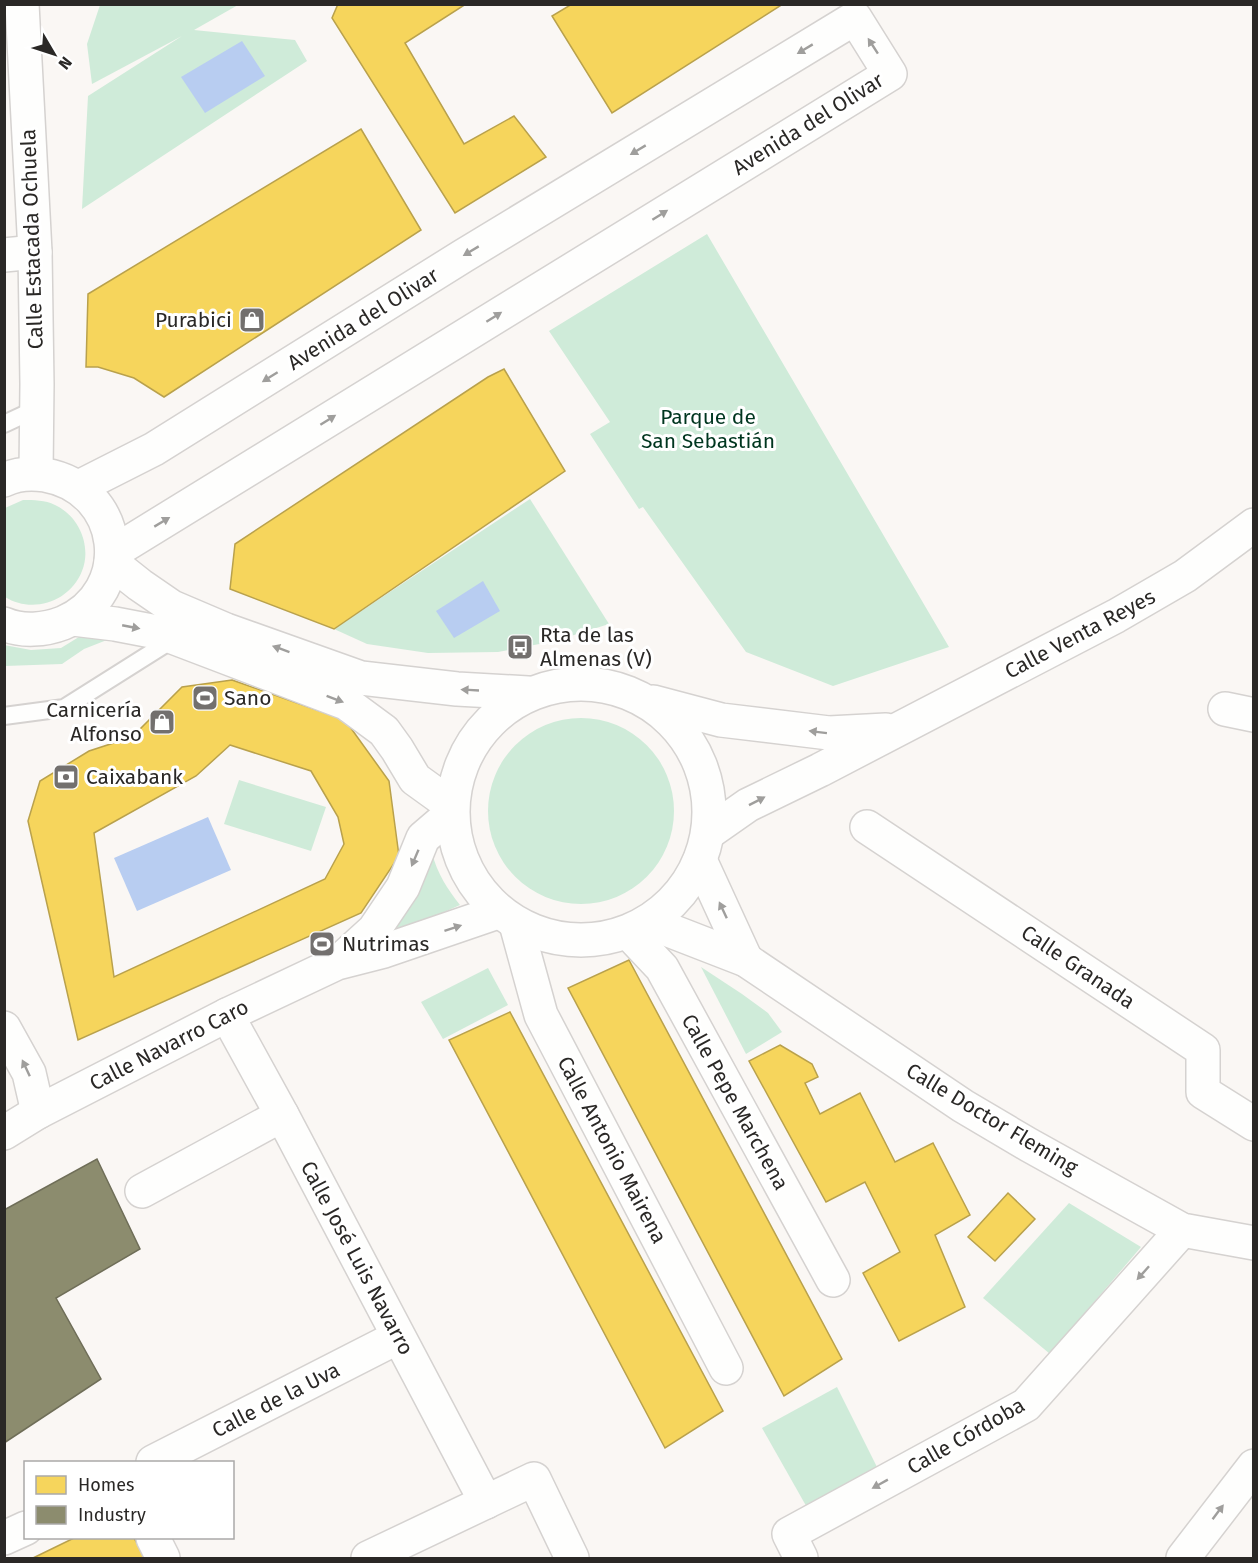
<svg xmlns="http://www.w3.org/2000/svg" width="1258" height="1563" viewBox="0 0 1258 1563" font-family="'Fira Sans',sans-serif">
	<style>
		.green { fill: #cfebd9 }
		.water { fill: #b8cdf1 }
		.homes { fill: #f6d55c; stroke: #b9a14c; stroke-width: 1.5; fill-rule: evenodd }
		.industry { fill: #8c8c6e; stroke: #6f6e58; stroke-width: 1.5 }
		.lines { fill: none; stroke-linecap: round; stroke-linejoin: round }
		.service-casing { stroke: #d5d2d0; stroke-width: 20 }
		.minor-casing { stroke: #d5d2d0; stroke-width: 36 }
		.secondary-casing { stroke: #d5d2d0; stroke-width: 36 }
		.service { stroke: #fefefd; stroke-width: 16 }
		.minor { stroke: #fefefd; stroke-width: 33 }
		.secondary { stroke: #fefefd; stroke-width: 33 }
		.oneway { fill: #9f9e9c }
		.labels { text-anchor: middle; dominant-baseline: central; stroke-width: 6; stroke-linejoin: round; paint-order: stroke }
		.street-label { font-size: 21px; fill: #2a2826; stroke: #fff }
		.poi-label { font-size: 21px; fill: #2a2826; stroke: #fff; text-anchor: start }
		.park-label { font-size: 21px; fill: #00361f; stroke: #fff }
	</style>
	<rect width="100%" height="100%" fill="#faf7f4"/>
	<g class="green">
		<path d="M100,5H238L194,30L295,40L307,61L82,209L88,96L182,36L92,84L87,44Z"/>
		<path d="M707,234L949,647L833,686L746,652L643,507L639,509L590,434L610,422L549,331Z"/>
		<path d="M530,499L609,624L555,641L498,652L428,653L367,644L334,629Z"/>
		<path d="M23,500C34,500 45,500 55,505C79,516 92,546 82,571C70,602 32,614 5,597V508Z"/>
		<path d="M87,632L130,637L128,644L112,638L84,649L62,664L5,666L4,645L31,650L61,648Z"/>
		<circle cx="581" cy="811" r="93"/>
		<path d="M239,780L326,807L311,851L224,824Z"/>
		<path d="M432,853C437,873 448,890 460,905L386,938Z"/>
		<path d="M701,967L742,994L768,1013L782,1032L746,1054Z"/>
		<path d="M488,968L508,1005L443,1039L421,1002Z"/>
		<path d="M1069,1203L1141,1247L1050,1354L983,1298Z"/>
		<path d="M837,1387L880,1473L809,1511L762,1428Z"/>
	</g>
	<g class="water">
		<path d="M242,41L265,76L205,113L181,77Z"/>
		<path d="M483,581L500,611L454,638L436,611Z"/>
		<path d="M208,817L231,870L137,911L114,858Z"/>
	</g>
	<g class="homes">
		<path d="M338,4H466L405,43L464,144L514,116L546,157L455,213L332,18Z"/>
		<path d="M572,4H783L612,113L552,16Z"/>
		<path d="M361,129L421,230L164,397L134,378L98,367H86L88,294Z"/>
		<path d="M504,369L565,471L334,629L230,589L235,544L488,377Z"/>
		<path d="M232,680L345,720L389,781L399,856L361,913L78,1040L28,821L40,781L89,751L132,737L182,687ZM230,745L311,771L338,817L344,844L325,879L114,977L94,833L196,776Z"/>
		<path d="M629,960L842,1359L784,1396L568,988Z"/>
		<path d="M510,1012L723,1411L665,1448L449,1040Z"/>
		<path d="M780,1045L812,1064L818,1077L805,1083L820,1114L860,1093L895,1162L933,1143L970,1215L935,1235L965,1307L899,1341L863,1273L900,1252L865,1182L826,1202L749,1061Z"/>
		<path d="M1008,1193L1035,1219L995,1261L968,1237Z"/>
		<path d="M74,1538H134L145,1558H33Z"/>
	</g>
	<path class="industry" d="M97,1159L140,1249L56,1298L101,1379L4,1443V1210Z"/>
	<g class="lines">
		<g class="service-casing">
			<g id="service">
				<path d="M4,424L36,409"/>
				<path d="M4,716L64,708L175,638"/>
			</g>
		</g>
		<g class="minor-casing">
			<g id="minor">
				<path d="M22,4L35,252L37,384L36,473"/>
				<path d="M4,255L35,252"/>
				<path d="M79,487L154,449L463,256L855,18L890,74L112,553"/>
				<path d="M1225,709L1254,715"/>
				<path d="M867,827L1203,1050V1092L1254,1124"/>
				<path d="M700,860L746,960"/>
				<path d="M648,922L746,960L963,1106L1029,1145L1182,1230L1254,1243"/>
				<path d="M516,924L541,1015L726,1368"/>
				<path d="M628,932L662,968L833,1280"/>
				<path d="M341,960L374,930L403,887L423,838L451,814"/>
				<path d="M227,1015L282,1115L486,1502"/>
				<path d="M4,1028L29,1073L38,1112"/>
				<path d="M4,1133L38,1112L227,1015L337,963L384,951L498,912"/>
				<path d="M142,1191L282,1115"/>
				<path d="M153,1462L398,1337"/>
				<path d="M4,1538L26,1528"/>
				<path d="M153,1538L163,1558"/>
				<path d="M368,1558L534,1479L572,1558"/>
				<path d="M801,1558L789,1534L1026,1405L1182,1230"/>
				<path d="M1183,1558L1254,1466"/>
			</g>
		</g>
		<g class="secondary-casing">
			<g id="secondary">
				<path d="M4,480C16,474 32,473 45,475C124,489 136,592 63,623C45,630 22,632 4,624"/>
				<path d="M111,562L140,585L172,607L226,630L361,678L457,689L528,693"/>
				<path d="M73,619L115,624L162,633L346,703L384,731L397,749L415,779L451,805"/>
				<circle cx="581" cy="812" r="128"/>
				<path d="M653,702L721,720L829,733L886,730"/>
				<path d="M708,833L748,805L820,770L1116,616L1185,576L1254,525"/>
			</g>
		</g>
		<use href="#service" class="service"/>
		<use href="#minor" class="minor"/>
		<use href="#secondary" class="secondary"/>
	</g>
	<defs><path id="oneway-solid" d="M-6-.8H1V-3.2L6.5 0L1 3.2V.8H-6Z" transform="scale(1.5)"/></defs>
	<g class="oneway">
		<use href="#oneway-solid" transform="translate(873 46) rotate(-123)"/>
		<use href="#oneway-solid" transform="translate(805 49) rotate(149)"/>
		<use href="#oneway-solid" transform="translate(638 150) rotate(149)"/>
		<use href="#oneway-solid" transform="translate(660 215) rotate(-32)"/>
		<use href="#oneway-solid" transform="translate(471 251) rotate(149)"/>
		<use href="#oneway-solid" transform="translate(494 317) rotate(-32)"/>
		<use href="#oneway-solid" transform="translate(270 377) rotate(148)"/>
		<use href="#oneway-solid" transform="translate(328 420) rotate(-32)"/>
		<use href="#oneway-solid" transform="translate(162 522) rotate(-31)"/>
		<use href="#oneway-solid" transform="translate(131 627) rotate(11)"/>
		<use href="#oneway-solid" transform="translate(281 649) rotate(-160)"/>
		<use href="#oneway-solid" transform="translate(470 690) rotate(-177)"/>
		<use href="#oneway-solid" transform="translate(335 699) rotate(21)"/>
		<use href="#oneway-solid" transform="translate(818 732) rotate(-173)"/>
		<use href="#oneway-solid" transform="translate(757 801) rotate(-27)"/>
		<use href="#oneway-solid" transform="translate(415 858) rotate(113)"/>
		<use href="#oneway-solid" transform="translate(723 910) rotate(-115)"/>
		<use href="#oneway-solid" transform="translate(453 928) rotate(-18)"/>
		<use href="#oneway-solid" transform="translate(26 1068) rotate(-115)"/>
		<use href="#oneway-solid" transform="translate(1143 1273) rotate(132)"/>
		<use href="#oneway-solid" transform="translate(880 1484) rotate(151)"/>
		<use href="#oneway-solid" transform="translate(1218 1512) rotate(-53)"/>
	</g>
	<defs>
		<g id="shop-square" transform="scale(1.35)"><rect x="-9" y="-9" width="18" height="18" rx="4" fill="#73706e" stroke="#fff"/><path d="M-5-2.5h2.3a2.7 3.5 0 0 1 5.4 0H5L5.5 6h-11ZM-1.5-2.5h3a1.5 2.3 0 0 0-3 0Z" fill="#fff"/></g>
		<g id="bus-square" transform="scale(1.35)"><rect x="-9" y="-9" width="18" height="18" rx="4" fill="#73706e" stroke="#fff"/><path d="M-5-6H5V4H4V6H2V4H-2V6H-4V4H-5ZM-3.5-4V0h7V-4ZM-3.5 1.2v1.5H-2V1.2ZM2 1.2v1.5H3.5V1.2Z" fill="#fff"/></g>
		<g id="stadium-square" transform="scale(1.35)"><rect x="-9" y="-9" width="18" height="18" rx="4" fill="#73706e" stroke="#fff"/><path d="M0-5a6.5 5 0 1 0 0 10a6.5 5 0 1 0 0-10ZM-3.5-1.8h7v3.6h-7Z" fill="#fff"/></g>
		<g id="bank-square" transform="scale(1.35)"><rect x="-9" y="-9" width="18" height="18" rx="4" fill="#73706e" stroke="#fff"/><path d="M-6-4H6V4H-6ZM0-2.3a2.3 2.3 0 1 0 0 4.6a2.3 2.3 0 1 0 0-4.6Z" fill="#fff"/></g>
	</defs>
	<g fill-rule="evenodd">
		<use href="#shop-square" x="252" y="320"/>
		<use href="#bus-square" x="520" y="647"/>
		<use href="#stadium-square" x="205" y="698"/>
		<use href="#shop-square" x="162" y="722"/>
		<use href="#bank-square" x="66" y="777"/>
		<use href="#stadium-square" x="322" y="944"/>
	</g>
	<g class="labels">
		<g class="street-label">
			<text transform="translate(808 124) rotate(-32)">Avenida del Olivar</text>
			<text transform="translate(32 239) rotate(-92)">Calle Estacada Ochuela</text>
			<text transform="translate(363 319) rotate(-32)">Avenida del Olivar</text>
			<text transform="translate(1080 634) rotate(-28)">Calle Venta Reyes</text>
			<text transform="translate(1078 967) rotate(34)">Calle Granada</text>
			<text transform="translate(169 1045) rotate(-27)">Calle Navarro Caro</text>
			<text transform="translate(735 1102) rotate(61)">Calle Pepe Marchena</text>
			<text transform="translate(992 1119) rotate(31)">Calle Doctor Fleming</text>
			<text transform="translate(612 1150) rotate(62)">Calle Antonio Mairena</text>
			<text transform="translate(357 1258) rotate(62)">Calle José Luis Navarro</text>
			<text transform="translate(276 1400) rotate(-27)">Calle de la Uva</text>
			<text transform="translate(966 1436) rotate(-30)">Calle Córdoba</text>
		</g>
		<g class="poi-label">
			<text x="232" y="320" text-anchor="end">Purabici</text>
			<text x="540" y="635">Rta de las<tspan x="540" dy="24">Almenas (V)</tspan></text>
			<text x="224" y="698">Sano</text>
			<text x="142" y="710" text-anchor="end">Carnicería<tspan x="142" dy="24">Alfonso</tspan></text>
			<text x="86" y="777">Caixabank</text>
			<text x="342" y="944">Nutrimas</text>
		</g>
		<g class="park-label">
			<text x="708" y="417">Parque de<tspan x="708" dy="24">San Sebastián</tspan></text>
		</g>
	</g>
	<rect width="1258" height="1563" fill="none" stroke="#2a2826" stroke-width="12"/>
	<rect x="24" y="1461" width="210" height="78" fill="#ffffff" stroke="#aaa9a8" stroke-width="1.5"/>
	<rect x="36" y="1476" width="30" height="18" fill="#f6d55c" stroke="#aaa9a8" stroke-width="1.5"/>
	<text x="78" y="1491" font-size="18" fill="#2a2826">Homes</text>
	<rect x="36" y="1506" width="30" height="18" fill="#8c8c6e" stroke="#aaa9a8" stroke-width="1.5"/>
	<text x="78" y="1521" font-size="18" fill="#2a2826">Industry</text>
	<g transform="translate(54 54) rotate(129)" stroke="#ffffff" stroke-width="4.5" paint-order="stroke">
	<path d="M0-4.5L10 22L0 15L-10 22Z" fill="#2a2826"/>
	<text y="-9" font-size="16" font-weight="bold" text-anchor="middle" fill="#2a2826">N</text>
	</g>
</svg>
